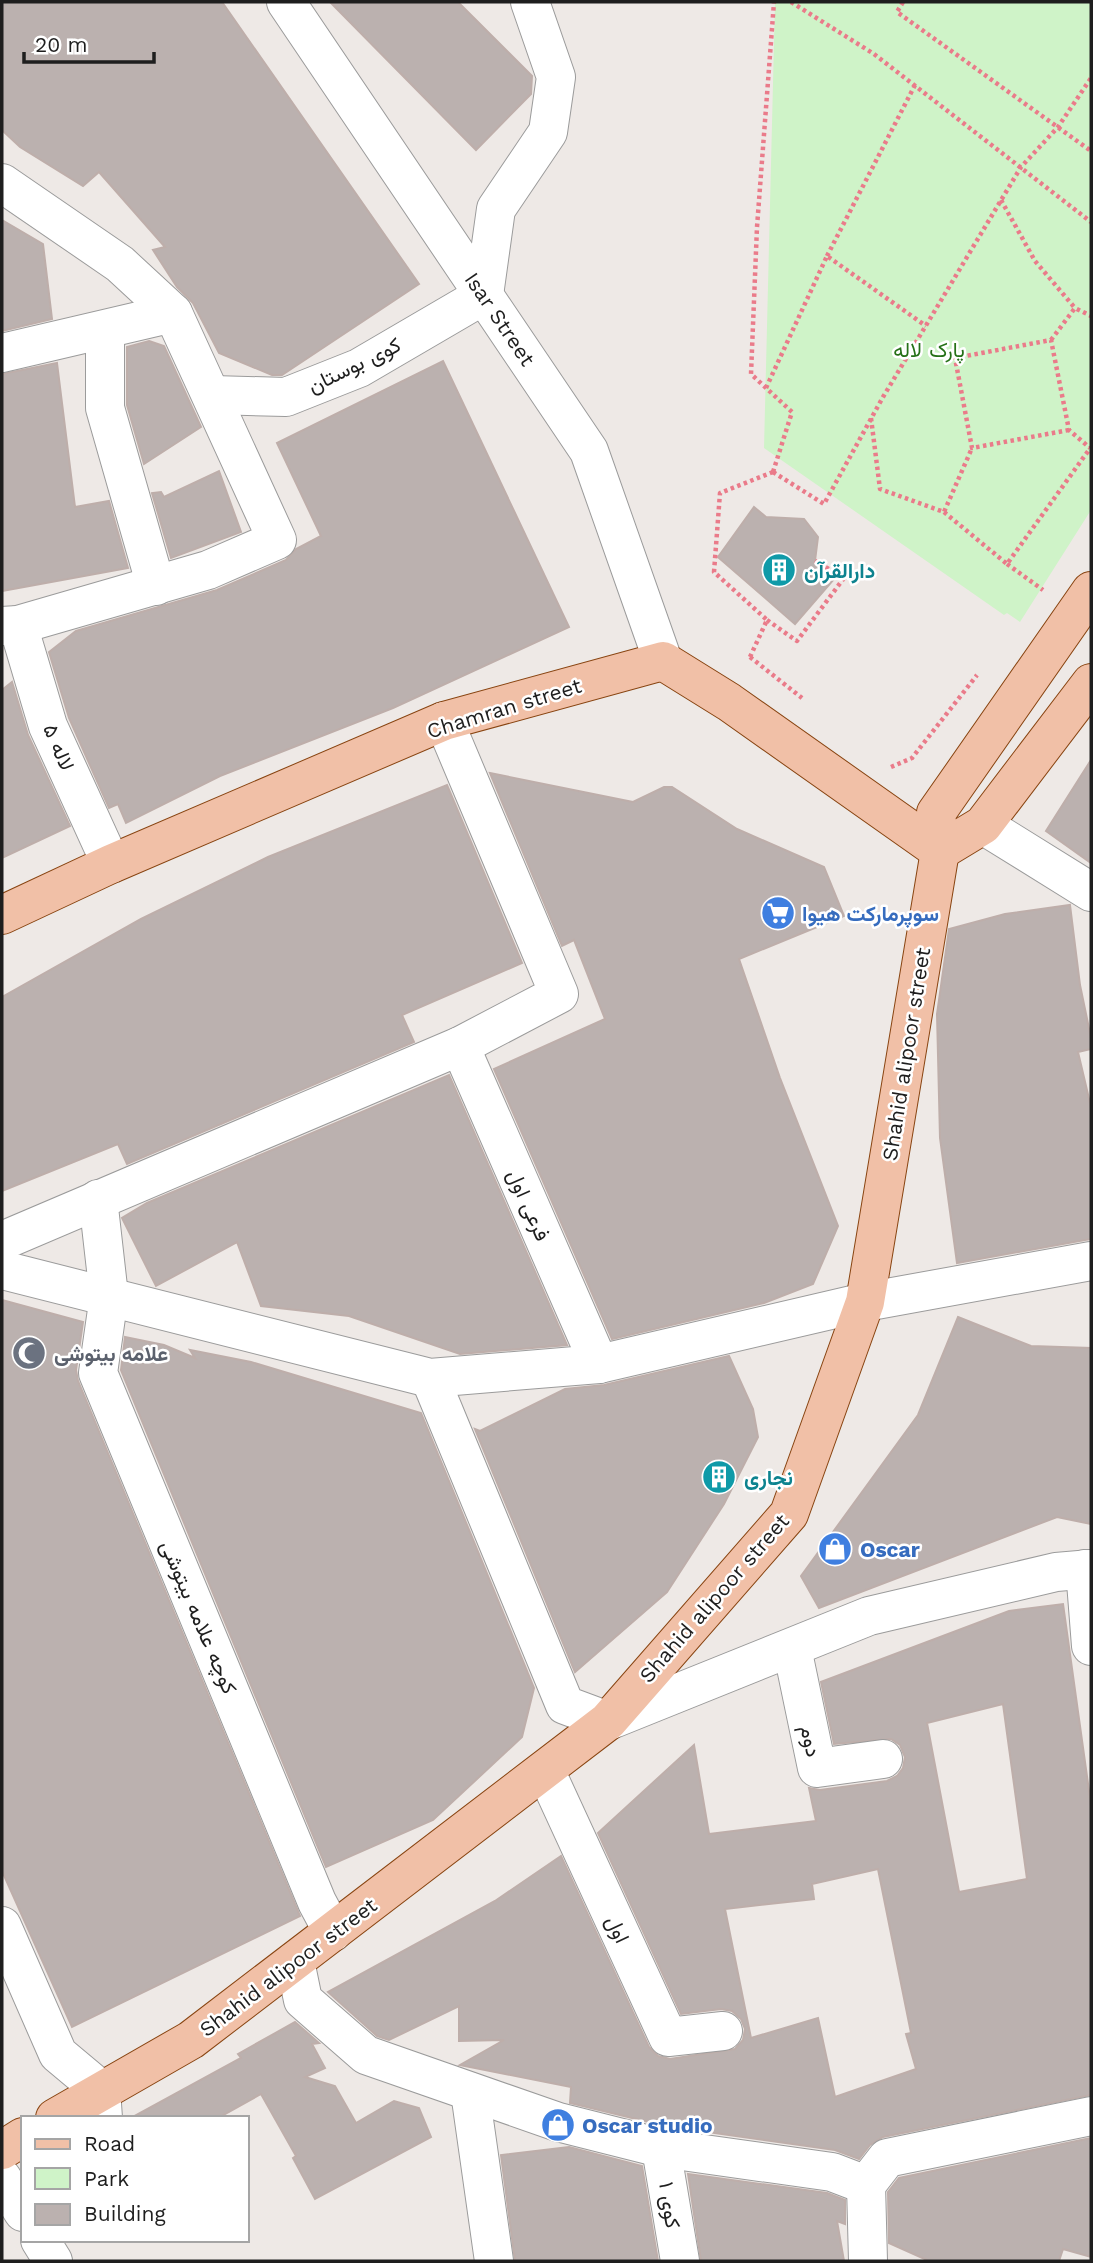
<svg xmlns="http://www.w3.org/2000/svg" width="1093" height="2263" viewBox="0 0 1093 2263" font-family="'Work Sans',Vazirmatn,sans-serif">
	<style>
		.park { fill: #cff3c8 }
		.building { fill: #bbb1af; stroke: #beaeaa; stroke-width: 2; fill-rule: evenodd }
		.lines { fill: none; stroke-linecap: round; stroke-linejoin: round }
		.minor-casing { stroke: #9b9b9b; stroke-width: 40 }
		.major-casing { stroke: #841; stroke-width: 40 }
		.path { stroke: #ea7b8a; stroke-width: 4.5; stroke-dasharray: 3.5 3.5; stroke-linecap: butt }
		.minor { stroke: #fff; stroke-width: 38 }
		.major { stroke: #f1c0a7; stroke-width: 38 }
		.labels { text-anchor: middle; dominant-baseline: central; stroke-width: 5; stroke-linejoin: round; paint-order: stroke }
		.street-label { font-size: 21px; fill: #1e1e1e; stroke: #fff }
		.park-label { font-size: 21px; fill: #267118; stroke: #fff }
		.culture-label { font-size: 21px; font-weight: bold; fill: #0d838f; stroke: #fff; text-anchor: start }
		.shop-label { font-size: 21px; font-weight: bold; fill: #366cbe; stroke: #fff; text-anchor: start }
		.worship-label { font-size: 21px; font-weight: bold; fill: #5b616d; stroke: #fff; text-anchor: start }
	</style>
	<rect width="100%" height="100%" fill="#eee9e6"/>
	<path class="park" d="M775,2H1091V510L1020,622L1007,613L1004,615L764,448Z"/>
	<g class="building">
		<path d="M2,2H222L419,284L282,375H272L219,353L193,303L177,287L153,250L165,247L99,172L83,186L20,147L2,130Z"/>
		<path d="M330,2H458L532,76L531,94L476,150Z"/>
		<path d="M2,220L43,244L52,319L2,331Z"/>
		<path d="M149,341L164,346L201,427L144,464L127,405V347Z"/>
		<path d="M443,361L569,627L393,708L220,776L126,823L118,804L109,808L69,718L49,652L76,631L217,590L286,560L296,549L321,536L277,443Z"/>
		<path d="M57,363L75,507L109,501L128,568L2,591V374Z"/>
		<path d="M219,471L241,532L171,558L152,493L161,492L164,497Z"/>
		<path d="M754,507L766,517L804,519L818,537L815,561L834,579L795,624L718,557Z"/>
		<path d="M12,682L28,735L70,826L2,858V690Z"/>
		<path d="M1091,760V863L1046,831Z"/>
		<path d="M490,773L633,802L664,787H672L737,829L824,867L844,916L739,959L780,1078L838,1226L813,1284L764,1303L612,1339L494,1069L605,1019L574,940L562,946Z"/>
		<path d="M447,785L522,963L402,1015L414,1042L127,1164L118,1144L2,1191V997L141,919L268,857Z"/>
		<path d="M1070,905L1080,985L1091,1038V1049L1078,1052L1091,1107V1239L957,1263L940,1138L937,1014L949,929L1005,914Z"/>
		<path d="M449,1075L567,1345L460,1354L349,1316L261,1306L237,1242L156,1286L122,1218L147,1203Z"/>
		<path d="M2,1300L83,1322L76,1370L78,1381L300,1916L72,2027L2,1871Z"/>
		<path d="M958,1317L1031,1346L1091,1348V1524L1057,1517L819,1608L801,1576L918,1415Z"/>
		<path d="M125,1337L164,1345L195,1358L190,1350L251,1362L421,1413L534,1688L522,1737L433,1820L326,1867L121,1370Z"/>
		<path d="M729,1356L753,1409L758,1437L724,1504L667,1592L575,1672L475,1429L480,1431L565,1389L604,1385Z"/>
		<path d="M1063,1604L1091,1805V2095L883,2137L870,2145L859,2159L835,2150L665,2126L570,2103L571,2087L460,2065L504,2040L459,2041V2006L389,2040L377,2036L328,1992L495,1901L561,1856L649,2047L658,2056L670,2059L735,2049L743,2040L745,2029L741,2019L732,2011L721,2009L681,2014L598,1833L694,1745L709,1834L816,1821L809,1788L820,1790L887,1781L897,1776L903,1768L905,1757L900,1745L891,1739L834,1744L821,1682L1009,1611ZM1003,1704L1027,1879L959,1892L927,1723ZM878,1869L911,2033L906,2034L916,2069L835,2097L818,2018L751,2038L725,1909L814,1899L812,1884Z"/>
		<path d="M295,2022L319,2043L312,2044L325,2068L305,2077L335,2086L356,2123L394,2101L419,2108L431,2137L315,2199L293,2158L296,2156L261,2094L218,2118H131L241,2058L238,2054Z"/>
		<path d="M1091,2138V2257L1063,2249L1059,2261H929L889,2243L888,2192L899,2178Z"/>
		<path d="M569,2147L642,2166L658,2261H515L501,2155Z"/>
		<path d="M688,2174L827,2193L845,2200V2224L837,2221L844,2261H701Z"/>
	</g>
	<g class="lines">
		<g class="minor-casing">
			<g id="minor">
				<path d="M286,2L589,451L663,661"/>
				<path d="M2,183L120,264L173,313L277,540L208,570L18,625L2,626"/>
				<path d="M105,332V408L156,586"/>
				<path d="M2,353L173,313"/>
				<path d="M213,395L286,397L359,368L484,295L496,209L548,132L556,77L530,2"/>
				<path d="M18,625L48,726L111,864"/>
				<path d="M983,825L1091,892"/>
				<path d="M460,1046L599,1364"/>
				<path d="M98,1199L109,1296L98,1373L317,1902L333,1932"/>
				<path d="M2,1241L460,1046L559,994L444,721"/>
				<path d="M2,1270L430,1378L599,1364L865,1302L1091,1261"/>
				<path d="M430,1378L565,1705L608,1721L869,1616L1056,1572L1091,1569"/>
				<path d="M1085,1569L1091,1646"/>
				<path d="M792,1648L817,1768L883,1759"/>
				<path d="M545,1770L668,2037L723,2031"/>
				<path d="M2,1926L58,2054L101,2090L103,2118"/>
				<path d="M295,1961L303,2000L366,2055L558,2122L661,2148L832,2172L866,2185L887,2158L1091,2116"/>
				<path d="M470,2092L494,2261"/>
				<path d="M661,2148L680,2261"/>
				<path d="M2,2178L23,2212"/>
				<path d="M866,2185L868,2261"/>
				<path d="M40,2240L53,2261"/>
			</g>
		</g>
		<g class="major-casing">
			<g id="major">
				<path d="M940,851L983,825L1091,683"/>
				<path d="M2,915L111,864L444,721L663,661L729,702L940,851"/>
				<path d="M55,2118L191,2040L608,1721L789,1514L865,1302L940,851L936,813L1091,591"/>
				<path d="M2,2150L23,2137"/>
			</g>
		</g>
		<g class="path">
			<path d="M791,2L874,54L1091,222"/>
			<path d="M903,2L897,12L1091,151"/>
			<path d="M1001,200L1035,261L1075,308"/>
			<path d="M827,256L915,85"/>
			<path d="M1051,340L1075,308L1091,316"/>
			<path d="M766,388L827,256L926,326"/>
			<path d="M871,418L880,489L944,512L972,448"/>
			<path d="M1069,430L972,448L955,358L1051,340L1069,430L1090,448"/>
			<path d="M773,472L824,504L883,397L1021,167L1058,127L1091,78"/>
			<path d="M773,472L792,412L751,374L757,227L774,2"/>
			<path d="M944,512L1007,564L1091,447"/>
			<path d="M1007,564L1043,590"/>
			<path d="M767,620L797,641L844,578L815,561"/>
			<path d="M750,657L802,698"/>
			<path d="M750,657L767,620L714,572L720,493L773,472"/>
			<path d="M891,767L912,758L977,675"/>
		</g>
		<use href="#minor" class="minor"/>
		<use href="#major" class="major"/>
	</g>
	<defs>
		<g id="building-disc" transform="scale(1.75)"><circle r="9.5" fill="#0f9aa8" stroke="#fff"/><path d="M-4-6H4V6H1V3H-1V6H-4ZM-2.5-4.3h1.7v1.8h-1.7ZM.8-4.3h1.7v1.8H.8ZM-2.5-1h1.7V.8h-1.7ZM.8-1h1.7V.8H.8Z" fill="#fff"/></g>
		<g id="supermarket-disc" transform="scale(1.75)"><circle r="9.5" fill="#3f7fe0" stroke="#fff"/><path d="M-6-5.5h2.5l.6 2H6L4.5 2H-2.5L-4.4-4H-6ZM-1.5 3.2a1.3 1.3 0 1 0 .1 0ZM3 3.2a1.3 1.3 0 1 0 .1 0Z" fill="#fff"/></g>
		<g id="mosque-disc" transform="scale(1.75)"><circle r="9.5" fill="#6b7280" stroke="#fff"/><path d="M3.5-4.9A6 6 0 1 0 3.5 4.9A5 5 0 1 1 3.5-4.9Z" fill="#fff"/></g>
		<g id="shop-disc" transform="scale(1.75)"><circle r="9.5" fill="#3f7fe0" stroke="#fff"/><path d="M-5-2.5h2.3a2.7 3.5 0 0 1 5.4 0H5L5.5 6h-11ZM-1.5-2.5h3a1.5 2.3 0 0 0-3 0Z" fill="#fff"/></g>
	</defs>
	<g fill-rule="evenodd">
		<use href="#building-disc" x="779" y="570"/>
		<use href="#supermarket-disc" x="778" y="913"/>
		<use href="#mosque-disc" x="29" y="1353"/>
		<use href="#building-disc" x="719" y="1477"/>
		<use href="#shop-disc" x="835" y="1549"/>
		<use href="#shop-disc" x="558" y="2125"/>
	</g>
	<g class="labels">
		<g class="street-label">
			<text transform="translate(500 319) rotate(56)">Isar Street</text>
			<text transform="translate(354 365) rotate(-26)">کوی بوستان</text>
			<text transform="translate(504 708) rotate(-17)">Chamran street</text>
			<text transform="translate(59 747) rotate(67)">لاله ۵</text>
			<text transform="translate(906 1054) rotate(-81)">Shahid alipoor street</text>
			<text transform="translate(529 1205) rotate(66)">فرعی اول</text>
			<text transform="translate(714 1598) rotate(-49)">Shahid alipoor street</text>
			<text transform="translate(199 1617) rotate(67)">کوچه علامه بیتوشی</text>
			<text transform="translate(811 1741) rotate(78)">دوم</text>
			<text transform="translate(618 1929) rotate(65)">اول</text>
			<text transform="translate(288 1967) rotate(-37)">Shahid alipoor street</text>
			<text transform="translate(670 2205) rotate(81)">کوی ۱</text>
		</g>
		<g class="park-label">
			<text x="929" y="349">پارک لاله</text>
		</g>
		<g class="culture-label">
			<text x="804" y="570">دارالقرآن</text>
			<text x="744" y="1477">نجاری</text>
		</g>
		<g class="shop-label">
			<text x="802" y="913">سوپرمارکت هیوا</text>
			<text x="860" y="1549">Oscar</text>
			<text x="582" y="2125">Oscar studio</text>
		</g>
		<g class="worship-label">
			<text x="54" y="1353">علامه بیتوشی</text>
		</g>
	</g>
	<rect width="1093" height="2263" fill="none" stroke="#1e1e1e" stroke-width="7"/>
	<rect x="21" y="2116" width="228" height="126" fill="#ffffff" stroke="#a5a5a5" stroke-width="2"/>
	<rect x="35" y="2139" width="35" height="10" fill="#f1c0a7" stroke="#a5a5a5" stroke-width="2"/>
	<text x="84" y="2151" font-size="21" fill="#1e1e1e">Road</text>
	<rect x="35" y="2168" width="35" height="21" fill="#cff3c8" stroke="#a5a5a5" stroke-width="2"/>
	<text x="84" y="2186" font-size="21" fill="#1e1e1e">Park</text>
	<rect x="35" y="2204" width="35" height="21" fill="#bbb1af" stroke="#a5a5a5" stroke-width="2"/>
	<text x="84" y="2221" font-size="21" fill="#1e1e1e">Building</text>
	<path d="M24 52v10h130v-10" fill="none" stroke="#1e1e1e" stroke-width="3.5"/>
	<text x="35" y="52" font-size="21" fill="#1e1e1e" stroke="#ffffff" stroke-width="5" paint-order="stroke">20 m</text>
</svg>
